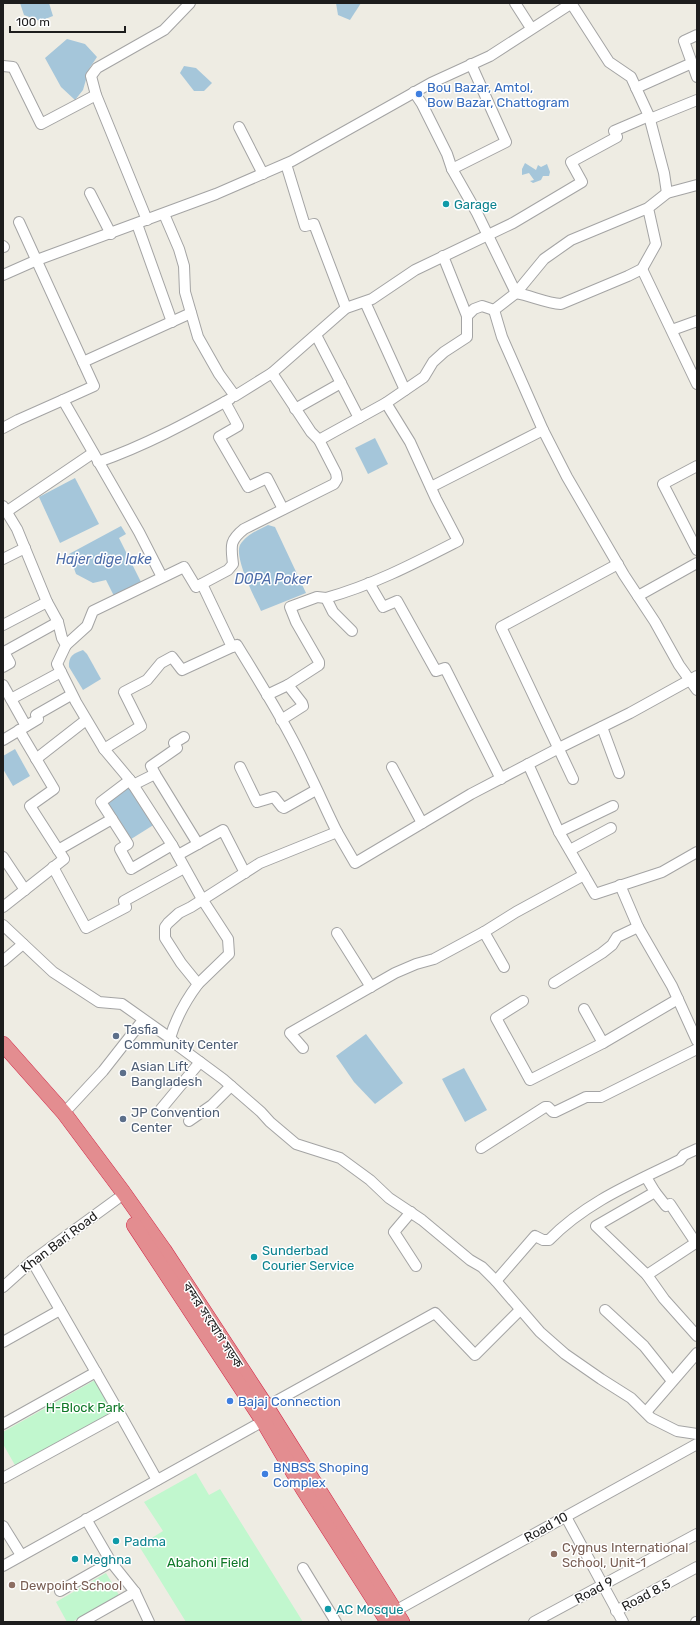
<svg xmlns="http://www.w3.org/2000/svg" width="700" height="1625" viewBox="0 0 700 1625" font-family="Rubik,'Noto Sans Bengali',sans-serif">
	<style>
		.park { fill: #c1f7ce }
		.water { fill: #a5c6da }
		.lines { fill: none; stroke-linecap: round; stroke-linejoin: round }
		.minor-casing { stroke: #a4a4a4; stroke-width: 12 }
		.highway-casing { stroke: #d32a4a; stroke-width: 16 }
		.minor { stroke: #fff; stroke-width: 10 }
		.highway { stroke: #e38d90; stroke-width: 15 }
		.shop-dot { fill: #3f7fe0; stroke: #fff; stroke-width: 1.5 }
		.culture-dot { fill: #0f9aa8; stroke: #fff; stroke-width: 1.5 }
		.service-dot { fill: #5c6f8a; stroke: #fff; stroke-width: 1.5 }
		.education-dot { fill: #8d6e63; stroke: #fff; stroke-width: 1.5 }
		.labels { text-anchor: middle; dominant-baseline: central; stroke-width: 3; stroke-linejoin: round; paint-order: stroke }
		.shop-label { font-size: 13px; fill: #366cbe; stroke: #fff; text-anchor: start }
		.culture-label { font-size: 13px; fill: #0d838f; stroke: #fff; text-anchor: start }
		.service-label { font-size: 13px; fill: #4e5e75; stroke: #fff; text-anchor: start }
		.street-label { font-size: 13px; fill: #1d1d1d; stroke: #fff }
		.park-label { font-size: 13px; fill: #0f7828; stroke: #fff }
		.education-label { font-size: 13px; fill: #785e54; stroke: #fff; text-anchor: start }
		.water-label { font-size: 14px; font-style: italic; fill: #4d6da9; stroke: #fff }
	</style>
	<rect width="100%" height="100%" fill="#eeece3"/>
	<g class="park">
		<path d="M95,1380L113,1412L16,1467L3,1444V1432Z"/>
		<path d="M196,1473L209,1495L220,1489L303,1622H186L139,1546L163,1531L144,1502Z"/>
		<path d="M106,1573L119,1595L72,1622H67L56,1602Z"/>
	</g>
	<g class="water">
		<path d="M20,3H49L53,16L40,21L24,15Z"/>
		<path d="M336,3H361L350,20L338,15Z"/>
		<path d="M67,39L85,44L97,57L89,69L83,90L75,100L61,87L45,58Z"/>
		<path d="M184,66L196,68L212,83L204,91H194L180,73Z"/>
		<path d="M525,163L536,170L538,165L541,167L547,164L550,172L549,176H543L541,180L533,183L530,181L534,180L529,173L522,175V169Z"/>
		<path d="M375,438L388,464L368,474L355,448Z"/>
		<path d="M75,478L99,524L60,543L39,497Z"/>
		<path d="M268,525L275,527L306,593L261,611C255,598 234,558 240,545C246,535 258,530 268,525Z"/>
		<path d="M121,526L126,534L119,538L141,582L114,596L106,580L93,583L76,574L69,554Z"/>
		<path d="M83,650L87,654L101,679L83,690L69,667C68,656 74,653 83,650Z"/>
		<path d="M15,749L30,776L13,786L3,769V756Z"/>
		<path d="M130,784L155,824L128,841L104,803Z"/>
		<path d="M366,1034L403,1083L375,1104L354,1082L336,1056Z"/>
		<path d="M464,1068L487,1110L465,1122L442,1079Z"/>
	</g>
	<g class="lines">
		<g class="minor-casing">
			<g id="minor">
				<path d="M515,3L531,28"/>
				<path d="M571,3L609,62L631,77L649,116L664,173L667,193"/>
				<path d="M697,35L684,41L697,77"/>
				<path d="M3,66L13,67L41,124L96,95"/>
				<path d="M636,88L692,63"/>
				<path d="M414,92L422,104L447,154L452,169L477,213L516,293L494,310L502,337L543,430L567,477L624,575L655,622L679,665L697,690"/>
				<path d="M650,119L697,100"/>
				<path d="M239,127L263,174"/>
				<path d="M286,164L305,226L314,224L346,308"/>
				<path d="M452,169L506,142L471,64"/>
				<path d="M90,193L111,234"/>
				<path d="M648,208L656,244L642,269L628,276L561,304C546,303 532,296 516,293L544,259L571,240L648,208L667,193L697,185"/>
				<path d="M147,220L96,95L91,76L97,68L164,30L190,3"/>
				<path d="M19,222L94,386L63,400"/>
				<path d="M137,224L172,322"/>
				<path d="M3,246L4,247"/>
				<path d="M443,256L467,316"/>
				<path d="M642,269L697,384"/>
				<path d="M3,275L37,260L216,194L292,161L431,83L490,56L572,3"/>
				<path d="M365,302L405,390"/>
				<path d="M672,330L697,321"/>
				<path d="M316,335L359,418"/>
				<path d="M83,362L191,313"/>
				<path d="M272,373L346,308L372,299L415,270L513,223L582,182L571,162L617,137L614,131L649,116"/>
				<path d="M225,402L238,426L219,437L248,487L267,478L283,509"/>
				<path d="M295,409L341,383"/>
				<path d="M3,428L18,420L63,400L139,532L162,577"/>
				<path d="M319,440L386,403L424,377L433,362L444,352L467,337V316L474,309L482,306L494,310"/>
				<path d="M98,462C144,446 187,423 230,399"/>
				<path d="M697,466L663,484L697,550"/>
				<path d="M431,487L543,430"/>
				<path d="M3,506L17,529L47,602L58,622L62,638L66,645L57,664L76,702L104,749L130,780L172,845L202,899L228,939L229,954L198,984"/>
				<path d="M6,512L93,453"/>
				<path d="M3,559L25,548"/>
				<path d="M369,583L383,607L397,601L436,671L445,668L501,779"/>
				<path d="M638,596L697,563"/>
				<path d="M3,625L47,602"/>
				<path d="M352,631L333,612L326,598C373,585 415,563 458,541L436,499L410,442L386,403"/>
				<path d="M66,645L87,626L93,611L184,567L196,587L228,570L233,564C231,546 229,541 244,529L334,484L337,479L336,473L319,440L311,432L272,373L235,396L219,374L198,337L185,292L184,266L179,249L164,214"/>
				<path d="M232,647L237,645C262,686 288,727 308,771C318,791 327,812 337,832"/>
				<path d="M3,667L10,663L4,652L58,622"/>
				<path d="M3,685L26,726"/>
				<path d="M267,695L288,685"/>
				<path d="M11,699L61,672"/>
				<path d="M281,720L303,706L302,703L288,685L319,665V662L296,622L290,607L317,597L326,598"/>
				<path d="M602,727L619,773"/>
				<path d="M3,740L38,719L36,715L71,695"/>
				<path d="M104,749L141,726L124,692L147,680L161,663L172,657L182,670L232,647L202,584"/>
				<path d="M36,759L86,720"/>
				<path d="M240,767L257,802L274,797L282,807L284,808L316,790"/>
				<path d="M392,767L422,823"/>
				<path d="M155,774L198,844"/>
				<path d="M573,779L501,627L618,564"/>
				<path d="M133,785L155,774L151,766L177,748L174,743L184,737"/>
				<path d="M112,819L128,844L120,849L131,869L172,845"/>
				<path d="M559,832L613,806"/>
				<path d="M58,850L112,819L101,802L130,780"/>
				<path d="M570,850L611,828"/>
				<path d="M178,855L223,830L245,873"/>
				<path d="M3,857L25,890"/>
				<path d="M53,867L86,928L126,907L124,901L184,868"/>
				<path d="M584,875L595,894L662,872L697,852"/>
				<path d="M620,885L638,927L672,986L697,1041"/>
				<path d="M3,907L64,859L30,806L54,789L19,730"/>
				<path d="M3,925L53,972L99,1002L122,1004L170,1038L177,1045L223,1079L261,1112L270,1122L296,1144L340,1158L370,1180L389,1198L422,1220L470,1260L482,1267L496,1281L540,1332L565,1354L601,1379L631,1398L651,1418L677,1431L697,1434"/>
				<path d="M337,933L371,987"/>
				<path d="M3,961L23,944"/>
				<path d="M504,967L484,932L516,912L584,875L559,832L528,764"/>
				<path d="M554,983L602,953L612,945L617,937L638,927"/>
				<path d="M523,1001L496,1018L530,1080L603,1043L678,999"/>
				<path d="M584,1009L603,1043"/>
				<path d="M170,1038C176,1018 186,1000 198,984L181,963L165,938V927L168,923L179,913L191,907L260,863L337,832L355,863L471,794L559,748L630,713L697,676"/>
				<path d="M303,1048L290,1033L395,973L416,964L434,959L484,932"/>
				<path d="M161,1109L200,1062"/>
				<path d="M64,1113L103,1071L143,1020"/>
				<path d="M189,1121L212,1105L231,1086"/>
				<path d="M481,1148L545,1107H548L553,1112H555L586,1097H601L697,1049"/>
				<path d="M646,1177L655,1192L596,1226L647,1275"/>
				<path d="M655,1192L666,1206L670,1204L696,1243"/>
				<path d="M411,1212L394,1232L416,1266"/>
				<path d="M697,1242L647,1275L664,1299L697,1336"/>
				<path d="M32,1261L120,1414"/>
				<path d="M496,1281L535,1236L543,1240H549C586,1202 633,1183 680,1160L684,1155L697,1149"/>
				<path d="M3,1287L32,1261L117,1199"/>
				<path d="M605,1310L644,1346L672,1381"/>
				<path d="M3,1342L60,1310"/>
				<path d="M262,1409L435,1313L475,1355L520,1310"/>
				<path d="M646,1412L697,1353"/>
				<path d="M3,1424L96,1372"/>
				<path d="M3,1478L120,1414L157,1480"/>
				<path d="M566,1517L623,1622"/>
				<path d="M3,1526L21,1555"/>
				<path d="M111,1562L135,1592L149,1622"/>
				<path d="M3,1566L267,1419"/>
				<path d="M303,1568L336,1622"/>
				<path d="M60,1591L111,1562L86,1519"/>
				<path d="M395,1611L697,1444"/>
				<path d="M616,1611L697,1567"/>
				<path d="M82,1622L135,1592"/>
				<path d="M534,1622L697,1534"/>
				<path d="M696,1622H697"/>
			</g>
		</g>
		<g class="highway-casing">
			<g id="highway">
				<path d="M3,1044L64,1113L123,1192L164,1250L266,1406L402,1622"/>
				<path d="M134,1225L263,1421L303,1489L388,1622"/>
			</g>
		</g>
		<use href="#minor" class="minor"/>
		<use href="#highway" class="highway"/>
	</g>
	<g class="shop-dot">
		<circle cx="419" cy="94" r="4"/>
		<circle cx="230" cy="1401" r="4"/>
		<circle cx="265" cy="1474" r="4"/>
	</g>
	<g class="culture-dot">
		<circle cx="446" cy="204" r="4"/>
		<circle cx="254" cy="1257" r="4"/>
		<circle cx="116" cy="1541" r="4"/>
		<circle cx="75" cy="1559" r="4"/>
		<circle cx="328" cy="1609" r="4"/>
	</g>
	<g class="service-dot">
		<circle cx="116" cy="1036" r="4"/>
		<circle cx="123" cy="1073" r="4"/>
		<circle cx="123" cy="1119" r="4"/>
	</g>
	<g class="education-dot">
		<circle cx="554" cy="1554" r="4"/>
		<circle cx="12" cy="1585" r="4"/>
	</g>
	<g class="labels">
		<g class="shop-label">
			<text x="427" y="87">Bou Bazar, Amtol,<tspan x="427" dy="15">Bow Bazar, Chattogram</tspan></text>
			<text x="238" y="1401">Bajaj Connection</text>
			<text x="273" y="1467">BNBSS Shoping<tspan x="273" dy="15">Complex</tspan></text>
		</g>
		<g class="culture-label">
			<text x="454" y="204">Garage</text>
			<text x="262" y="1250">Sunderbad<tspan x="262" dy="15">Courier Service</tspan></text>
			<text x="124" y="1541">Padma</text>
			<text x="83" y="1559">Meghna</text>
			<text x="336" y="1609">AC Mosque</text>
		</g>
		<g class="service-label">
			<text x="124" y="1029">Tasfia<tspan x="124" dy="15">Community Center</tspan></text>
			<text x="131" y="1066">Asian Lift<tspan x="131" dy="15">Bangladesh</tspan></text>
			<text x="131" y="1112">JP Convention<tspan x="131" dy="15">Center</tspan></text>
		</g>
		<g class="street-label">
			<text transform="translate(59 1242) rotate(-37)">Khan Bari Road</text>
			<text transform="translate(213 1325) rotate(57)">বন্দর সংযোগ সড়ক</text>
			<text transform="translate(546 1527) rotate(-29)">Road 10</text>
			<text transform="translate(594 1590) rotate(-28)">Road 9</text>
			<text transform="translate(646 1595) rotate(-28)">Road 8.5</text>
		</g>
		<g class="park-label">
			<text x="85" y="1407">H-Block Park</text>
			<text x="208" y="1562">Abahoni Field</text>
		</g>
		<g class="education-label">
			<text x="562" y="1547">Cygnus International<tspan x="562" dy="15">School, Unit-1</tspan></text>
			<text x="20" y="1585">Dewpoint School</text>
		</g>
		<g class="water-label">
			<text x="104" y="559">Hajer dige lake</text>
			<text x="273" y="579">DOPA Poker</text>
		</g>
	</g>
	<rect width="700" height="1625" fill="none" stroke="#1d1d1d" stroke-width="8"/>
	<path d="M10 26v6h115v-6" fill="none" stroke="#1d1d1d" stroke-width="2"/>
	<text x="16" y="26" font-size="12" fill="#1d1d1d" stroke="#ffffff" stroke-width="3" paint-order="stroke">100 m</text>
</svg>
